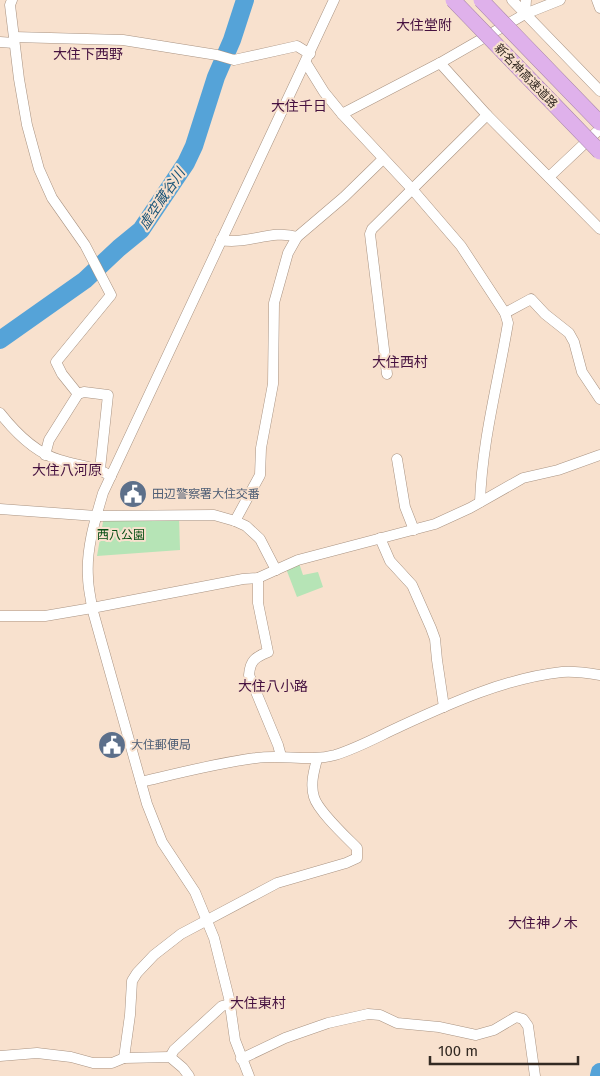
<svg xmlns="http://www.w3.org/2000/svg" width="600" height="1076" viewBox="0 0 600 1076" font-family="'Fira Sans','Noto Sans JP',sans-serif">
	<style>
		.green { fill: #b6e4b6 }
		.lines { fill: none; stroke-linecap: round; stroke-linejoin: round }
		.river { stroke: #55a3d8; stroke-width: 18 }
		.minor-casing { stroke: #a99382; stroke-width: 11 }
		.minor { stroke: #fff; stroke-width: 10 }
		.highway-bridge-casing { stroke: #a382a5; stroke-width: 16; stroke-linecap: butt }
		.highway-bridge { stroke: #dfb1eb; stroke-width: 15 }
		.labels { text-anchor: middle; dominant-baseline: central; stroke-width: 4; stroke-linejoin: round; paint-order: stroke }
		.street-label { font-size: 12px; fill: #332a23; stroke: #f8e1ce }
		.service-label { font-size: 12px; fill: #4e5e75; stroke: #f8e1ce; text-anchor: start }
		.park-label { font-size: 12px; fill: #074f14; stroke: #f8e1ce }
		.neighbourhood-label { font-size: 14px; fill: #461240; stroke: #f8e1ce }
		.water-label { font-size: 14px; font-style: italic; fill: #185377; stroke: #f8e1ce }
	</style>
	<rect width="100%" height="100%" fill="#f8e1ce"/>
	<g class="green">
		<path d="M104,516H179L180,550L97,556Z"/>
		<path d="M298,560L303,575L318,572L323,587L297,597L285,566Z"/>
	</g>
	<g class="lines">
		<g class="river">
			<path d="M0,340L85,280L119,248L141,230L186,163L194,146L216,77L232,40L245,0"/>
			<path d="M599,1076L600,1072"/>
		</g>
		<g class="minor-casing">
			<g id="minor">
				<path d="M12,0L10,5L19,79L27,125L39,169L52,198L85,245L111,295L56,362L62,374L78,394L49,440L45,455"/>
				<path d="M512,0L600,91"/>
				<path d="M597,0L600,8"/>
				<path d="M525,14L526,0"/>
				<path d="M14,37L123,40L217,55L234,60L297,46L310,54"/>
				<path d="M0,42L14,43"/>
				<path d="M306,63L324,92L342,114L412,189L461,246L505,313L508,323C498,383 482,441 480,502"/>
				<path d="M440,63L487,115"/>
				<path d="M342,114L440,63L525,14L560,0"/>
				<path d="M549,177L600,129"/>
				<path d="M221,240C246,245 273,229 297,237"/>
				<path d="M505,313L531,299L545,314L569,333L574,342L582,372L600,399"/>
				<path d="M387,374L370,234L372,229L487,115L600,229"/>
				<path d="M78,394L84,392L108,395L100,469"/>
				<path d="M0,413C15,432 35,453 60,460C78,466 95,466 111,476"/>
				<path d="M397,459L405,507L414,530"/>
				<path d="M0,509L96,516L214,515L235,521L246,526L260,539L276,570"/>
				<path d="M235,521L260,475L261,448L273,384L274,303L288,253L297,237L344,197L383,159"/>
				<path d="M380,538L390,561L412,585L431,628L435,639L437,660L444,707"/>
				<path d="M258,578V603L268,652C255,657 250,661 249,675L278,745L281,756"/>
				<path d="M0,616H45L92,608L243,579L258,578L298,560L435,524L470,508L523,478L558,470L600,455"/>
				<path d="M141,782C179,773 217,763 256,758C282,754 309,762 335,755C358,748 379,736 401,726C451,703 506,678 562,672C574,671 588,673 600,675"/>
				<path d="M0,1056L37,1053L71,1057L93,1063H112L124,1058L170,1057L183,1068L189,1076"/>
				<path d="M170,1057L174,1050L222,1006L230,1004"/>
				<path d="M124,1058L130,1015L132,981L137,973L154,955L181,934L277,883L346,863L357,858V848C346,837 318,811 314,797C310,784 314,771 317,759"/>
				<path d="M241,1059L285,1038L328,1023L368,1014L380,1015L397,1023L439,1027L476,1035L494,1030L516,1017L523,1019L528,1026L535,1076"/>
				<path d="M249,1076L235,1040L229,998L214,938L195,892L162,842L147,804L92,608C91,598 88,588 88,577C86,549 95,520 103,493L334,0"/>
			</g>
		</g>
		<use href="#minor" class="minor"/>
		<g class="highway-bridge-casing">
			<g id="highway-bridge">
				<path d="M453,0L600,152"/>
				<path d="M481,0L600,123"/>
			</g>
		</g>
		<use href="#highway-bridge" class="highway-bridge"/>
	</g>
	<defs>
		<g id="civic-disc" transform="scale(1.4375)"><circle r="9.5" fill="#5c6f8a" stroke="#f8e1ce"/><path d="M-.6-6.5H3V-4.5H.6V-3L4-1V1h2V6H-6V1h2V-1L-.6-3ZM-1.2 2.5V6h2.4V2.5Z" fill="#fff"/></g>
	</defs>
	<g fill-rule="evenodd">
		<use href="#civic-disc" x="133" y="494"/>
		<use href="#civic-disc" x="112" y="745"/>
	</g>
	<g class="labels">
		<g class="street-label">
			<text transform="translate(526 76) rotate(46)">新名神高速道路</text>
		</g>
		<g class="service-label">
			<text x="152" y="494">田辺警察署大住交番</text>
			<text x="131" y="745">大住郵便局</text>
		</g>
		<g class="park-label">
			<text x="121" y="535">西八公園</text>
		</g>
		<g class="neighbourhood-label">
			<text x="424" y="25">大住堂附</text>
			<text x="88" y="54">大住下西野</text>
			<text x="299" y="106">大住千日</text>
			<text x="400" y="362">大住西村</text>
			<text x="67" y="470">大住八河原</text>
			<text x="273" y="686">大住八小路</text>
			<text x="543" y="923">大住神ノ木</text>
			<text x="258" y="1003">大住東村</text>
		</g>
		<g class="water-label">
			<text transform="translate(162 199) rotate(-56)">虚空蔵谷川</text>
		</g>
	</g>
	<path d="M430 1056v8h148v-8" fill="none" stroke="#332a23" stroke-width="2.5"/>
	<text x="438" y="1056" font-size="15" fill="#332a23" stroke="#f8e1ce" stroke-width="4" paint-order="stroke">100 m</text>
</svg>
